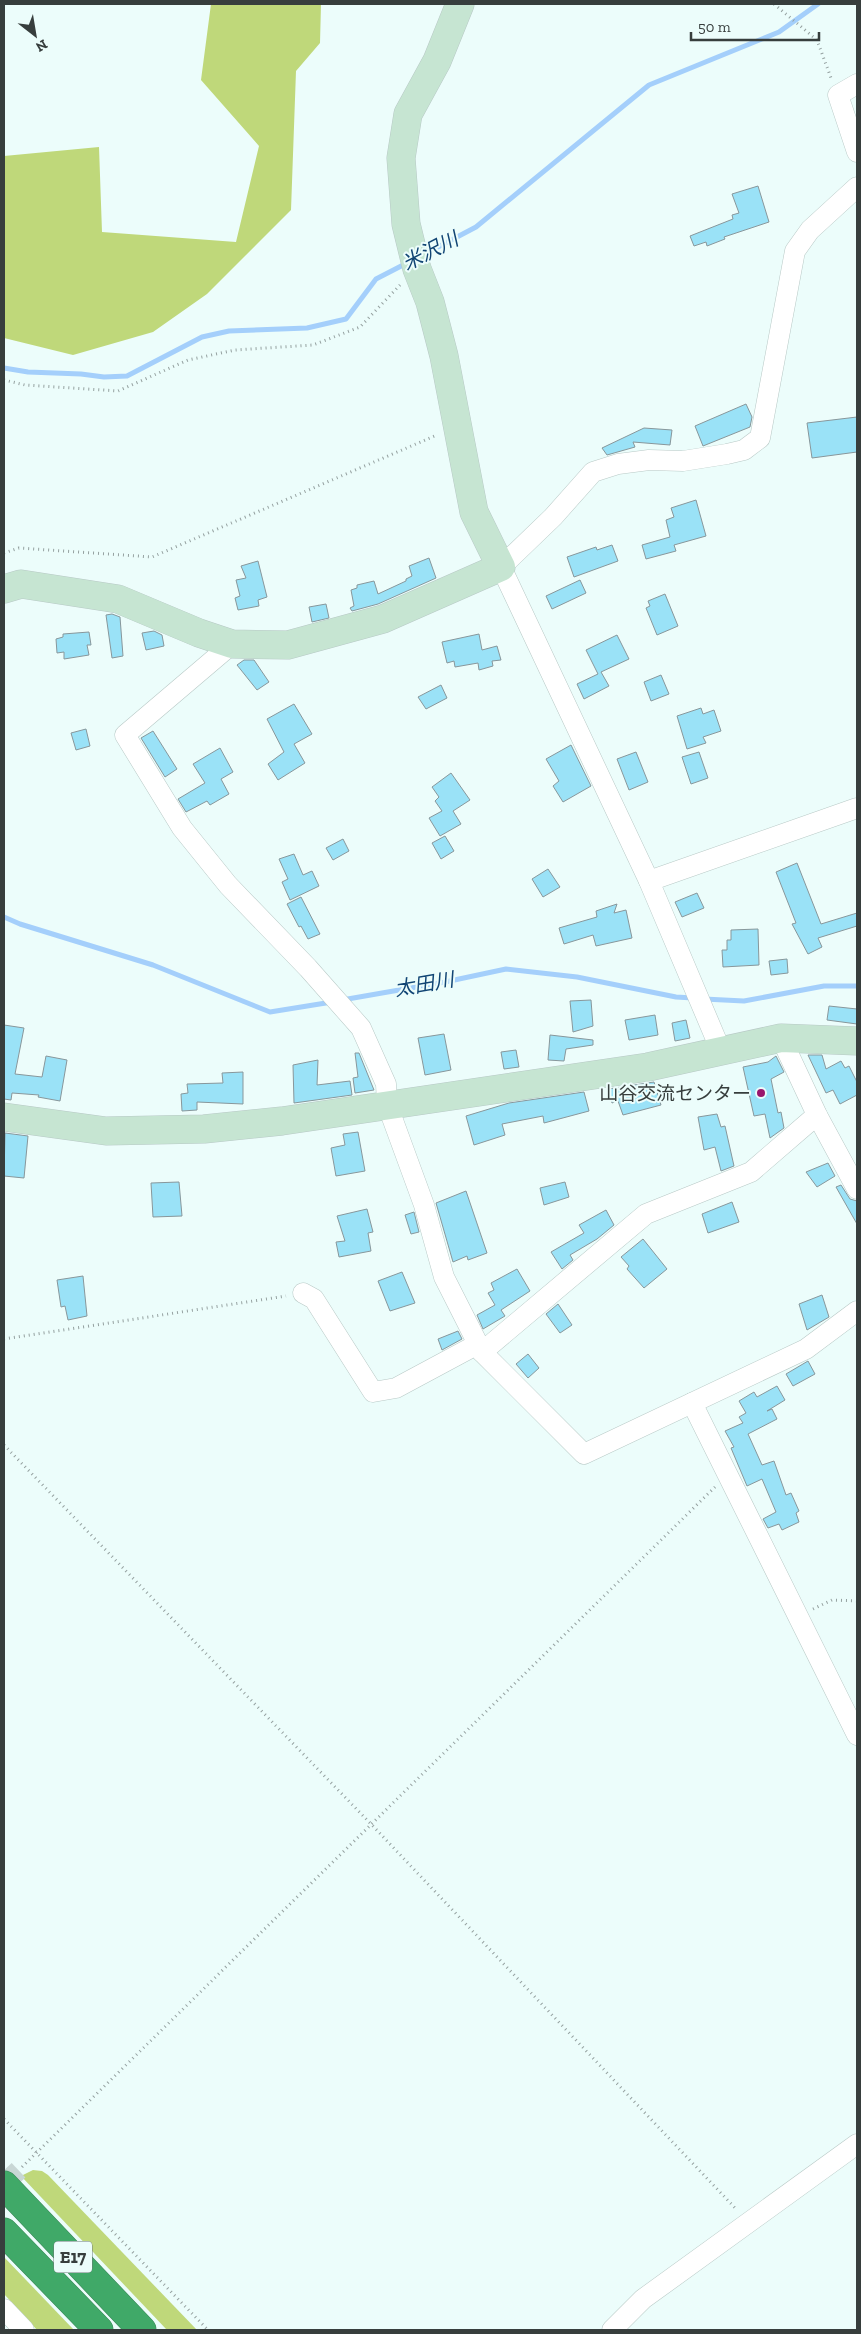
<svg xmlns="http://www.w3.org/2000/svg" width="861" height="2334" viewBox="0 0 861 2334" font-family="'Zilla Slab','Noto Sans JP',serif">
	<style>
		.green { fill: #bfd87a }
		.lines { fill: none; stroke-linecap: round; stroke-linejoin: round }
		.stream { stroke: #a4cffb; stroke-width: 5 }
		.building { fill: #9ae2f7; stroke: #88979b }
		.street-tunnel { stroke: #c8d7d5; stroke-width: 20; stroke-dasharray: 20 10; stroke-linecap: butt }
		.street-casing { stroke: #b8c9c6; stroke-width: 21 }
		.secondary-casing { stroke: #b8c9c6; stroke-width: 29 }
		.highway-casing { stroke: #3d8459; stroke-width: 29 }
		.path { stroke: #95a1a0; stroke-width: 3; stroke-dasharray: 1 4; stroke-linecap: butt }
		.street { stroke: #fff; stroke-width: 20 }
		.secondary { stroke: #c6e5d2; stroke-width: 28 }
		.highway { stroke: #40a968; stroke-width: 28 }
		.poi-dot { fill: #99176d; stroke: #ecfdfb; stroke-width: 2 }
		.labels { text-anchor: middle; dominant-baseline: central; stroke-width: 4; stroke-linejoin: round; paint-order: stroke }
		.shield { fill: #ecfdfb; stroke: #6d7776; stroke-width: 1 }
		.shield-label { font-size: 18px; font-weight: bold; fill: #373e3d }
		.poi-label { font-size: 19px; fill: #373e3d; stroke: #ecfdfb; text-anchor: end }
		.water-label { font-size: 20px; font-style: italic; fill: #114574; stroke: #ecfdfb }
	</style>
	<rect width="100%" height="100%" fill="#ecfdfb"/>
	<g class="green">
		<path d="M211,4H321L320,43L296,71L291,210L207,294L153,332L73,355L4,338V156L99,147L102,232L236,242L259,146L201,80Z"/>
		<path d="M33,2170L42,2171L48,2175L197,2330H167L21,2176Z"/>
		<path d="M4,2257L74,2330H37L4,2294Z"/>
	</g>
	<g class="lines">
		<g class="stream">
			<path d="M421,256L476,227L649,85L779,32L818,4"/>
			<path d="M4,368L28,372L81,374L104,377L127,376L202,337L229,331L307,328L346,319L376,279L407,263"/>
			<path d="M4,917L20,924L153,965L270,1012L332,1002"/>
			<path d="M704,999L744,1001L824,986H857"/>
			<path d="M342,1000L445,982L506,969L577,977L676,997L693,998"/>
		</g>
	</g>
	<g class="building">
		<path d="M758,186L769,222L724,237L725,239L707,246L706,242L694,246L690,236L733,219L732,215L739,213L732,194Z"/>
		<path d="M746,404L752,417L750,427L703,446L695,426Z"/>
		<path d="M857,417V452L812,458L807,423Z"/>
		<path d="M644,428L672,430L670,445L633,442L635,447L607,455L602,448Z"/>
		<path d="M696,500L706,536L674,545L676,551L646,559L642,545L670,537L666,520L674,517L671,508Z"/>
		<path d="M612,545L618,561L574,577L567,557L596,547L597,550Z"/>
		<path d="M429,558L436,578L378,604L352,611L350,608L354,606L351,590L357,588V585L374,581L378,594L406,581V579L412,576L409,566Z"/>
		<path d="M258,561L267,597L258,600L259,606L238,610L235,598L240,596L236,580L246,578L241,566Z"/>
		<path d="M580,580L586,593L552,609L546,596Z"/>
		<path d="M665,594L678,626L657,635L646,608L650,606L648,601Z"/>
		<path d="M326,604L329,618L312,622L309,607Z"/>
		<path d="M112,614L120,617L123,656L112,658L106,615Z"/>
		<path d="M154,631L162,635L164,646L146,650L142,633Z"/>
		<path d="M89,632L91,645H87L89,655L64,659V652L57,653L56,639L63,637V634Z"/>
		<path d="M479,634L482,650L497,646L501,660L492,661L493,666L479,670L478,663L455,667L454,661L447,663L442,642Z"/>
		<path d="M617,635L629,659L601,672L609,686L584,699L577,684L598,674L586,650Z"/>
		<path d="M244,660H254L269,682L257,690L237,665Z"/>
		<path d="M661,675L669,694L651,701L644,682Z"/>
		<path d="M441,685L447,698L426,709L418,697Z"/>
		<path d="M294,704L312,734L294,744L305,763L278,780L268,764L284,752L267,719Z"/>
		<path d="M701,708L703,714L714,710L721,731L703,737L706,743L687,749L677,716Z"/>
		<path d="M86,729L90,746L76,750L71,733Z"/>
		<path d="M153,731L177,769L165,777L141,738Z"/>
		<path d="M571,745L591,786L563,802L553,786L559,781L546,759Z"/>
		<path d="M220,748L233,772L221,779L229,794L210,805L207,801L186,812L178,799L205,783L193,764Z"/>
		<path d="M636,752L648,782L629,790L617,759Z"/>
		<path d="M699,752L708,778L691,784L682,757Z"/>
		<path d="M451,773L470,800L453,811L461,824L440,836L429,818L442,811L435,801L439,797L432,787Z"/>
		<path d="M445,836L454,851L441,859L432,843Z"/>
		<path d="M343,839L349,851L333,860L326,848Z"/>
		<path d="M294,854L303,875L312,871L319,886L290,900L282,882L288,879L279,859Z"/>
		<path d="M797,863L821,924L857,913V926L818,938L822,947L808,954L792,924L796,923L776,872Z"/>
		<path d="M548,869L560,887L543,897L532,879Z"/>
		<path d="M697,893L704,908L682,917L675,902Z"/>
		<path d="M301,897L320,934L308,939L301,926L299,927L287,904Z"/>
		<path d="M617,904L614,913L626,910L632,938L596,946L593,935L564,944L559,928L597,917L596,911Z"/>
		<path d="M758,929L759,965L723,967L722,950H727V940H731V930Z"/>
		<path d="M787,959L788,973L771,975L769,961Z"/>
		<path d="M591,1000L593,1026L573,1032L570,1001Z"/>
		<path d="M829,1006L857,1009V1024L827,1020Z"/>
		<path d="M655,1015L658,1035L629,1040L625,1020Z"/>
		<path d="M686,1020L690,1038L675,1041L672,1023Z"/>
		<path d="M4,1025L24,1028L15,1074L42,1077L46,1056L67,1060L60,1101L38,1097L39,1095L12,1093L11,1100L4,1099Z"/>
		<path d="M444,1034L451,1070L425,1075L418,1038Z"/>
		<path d="M550,1035L593,1040V1045L566,1049L564,1061L548,1060Z"/>
		<path d="M516,1050L519,1067L504,1069L501,1052Z"/>
		<path d="M355,1053H359L374,1090L355,1093L353,1078L358,1077Z"/>
		<path d="M808,1055H822L826,1069L841,1061L845,1068L849,1066L857,1082V1095L840,1104L833,1090L826,1093Z"/>
		<path d="M776,1056L784,1072L771,1079L778,1113L781,1112L784,1128L770,1138L765,1114L754,1116L743,1067L768,1062Z"/>
		<path d="M318,1060L317,1085L350,1081L352,1095L294,1103L293,1065Z"/>
		<path d="M243,1072V1104L197,1102V1110L182,1111L181,1094L188,1093L187,1084L223,1083L222,1073Z"/>
		<path d="M654,1082L661,1105L623,1115L618,1101L612,1103L608,1089Z"/>
		<path d="M584,1092L589,1111L544,1123L543,1116L502,1124L505,1135L474,1145L466,1116L509,1103Z"/>
		<path d="M717,1114L721,1127L725,1126L734,1166L721,1171L715,1147L704,1150L698,1117Z"/>
		<path d="M358,1132L365,1171L336,1176L331,1148L345,1145L343,1134Z"/>
		<path d="M5,1133L28,1136L24,1178L4,1176Z"/>
		<path d="M828,1163L835,1176L817,1187L806,1172Z"/>
		<path d="M179,1182L182,1216L153,1217L151,1183Z"/>
		<path d="M565,1182L569,1197L544,1205L540,1188Z"/>
		<path d="M841,1185L850,1199L857,1201V1224L836,1187Z"/>
		<path d="M466,1191L487,1253L468,1260L467,1256L453,1262L436,1203Z"/>
		<path d="M732,1202L739,1222L708,1233L702,1214Z"/>
		<path d="M367,1209L373,1232L368,1233L371,1251L339,1257L336,1242L345,1241L337,1216Z"/>
		<path d="M606,1210L614,1225L597,1239L570,1255L573,1260L562,1269L551,1252L584,1233L579,1225Z"/>
		<path d="M414,1212L419,1232L411,1234L405,1215Z"/>
		<path d="M643,1239L667,1269L644,1288L627,1269L629,1266L621,1257Z"/>
		<path d="M517,1269L530,1291L501,1310L505,1316L483,1329L477,1315L495,1305L488,1293L494,1290L491,1283Z"/>
		<path d="M402,1272L415,1303L390,1311L378,1281Z"/>
		<path d="M83,1276L87,1316L68,1320L65,1306L61,1307L57,1280Z"/>
		<path d="M822,1295L829,1317L807,1330L799,1304Z"/>
		<path d="M558,1304L572,1325L560,1333L546,1314Z"/>
		<path d="M458,1331L462,1339L442,1350L438,1339Z"/>
		<path d="M528,1354L539,1368L528,1378L516,1364Z"/>
		<path d="M808,1361L815,1374L793,1386L786,1374Z"/>
		<path d="M777,1386L785,1400L767,1411L772,1409L777,1419L748,1434L762,1465L774,1461L786,1495L791,1493L799,1511L796,1513L799,1522L782,1530L779,1524L768,1528L763,1519L776,1512L762,1479L747,1486L731,1448L734,1447L725,1431L743,1423L739,1417L746,1413L739,1401L754,1392L757,1397Z"/>
	</g>
	<g class="lines">
		<path class="street-tunnel" d="M4,2184L22,2167"/>
		<g class="street-casing">
			<g id="street">
				<path d="M857,84L838,95L857,152"/>
				<path d="M232,644L125,735L182,828L228,885L308,968L361,1028L386,1084L387,1104L424,1205L444,1277L482,1352L584,1454L806,1349L857,1311"/>
				<path d="M649,881L857,808"/>
				<path d="M781,1038L817,1115L857,1189"/>
				<path d="M721,1051L649,881L501,567L553,517L593,472L618,464L649,460L683,461L727,454L744,450L760,438L795,251L810,230L857,187"/>
				<path d="M303,1293L314,1299L373,1392L396,1388L478,1344"/>
				<path d="M482,1352L646,1214L751,1172L817,1115"/>
				<path d="M692,1403L857,1735"/>
				<path d="M4,2309L24,2330"/>
				<path d="M612,2330L643,2299L857,2144"/>
			</g>
		</g>
		<g class="secondary-casing">
			<g id="secondary">
				<path d="M4,589L21,584L118,599L199,633L232,644L288,645L383,619L501,567L474,512L444,356L430,302L417,269L406,224L401,158L408,114L437,61L460,4"/>
				<path d="M4,1117L106,1131L204,1129L282,1121L648,1067L781,1038L857,1041"/>
			</g>
		</g>
		<g class="highway-casing">
			<g id="highway">
				<path d="M4,2185L142,2330"/>
				<path d="M4,2232L99,2330"/>
			</g>
		</g>
		<g class="path">
			<path d="M774,4L817,40L831,78"/>
			<path d="M4,380L25,385L118,391L188,360L235,350L313,345L360,327L400,285"/>
			<path d="M4,553L19,548L152,557L437,435"/>
			<path d="M4,1339L286,1296"/>
			<path d="M4,1445L371,1824L737,2210"/>
			<path d="M813,1609L832,1600L857,1601"/>
			<path d="M4,2119L208,2330"/>
			<path d="M22,2167L715,1487"/>
		</g>
		<use href="#street" class="street"/>
		<use href="#secondary" class="secondary"/>
		<use href="#highway" class="highway"/>
	</g>
	<circle class="poi-dot" cx="761" cy="1093" r="5"/>
	<g class="labels">
		<rect class="shield" x="54" y="2241.5" width="38" height="31" rx="4"/>
		<g class="shield-label">
			<text x="73" y="2257">E17</text>
		</g>
		<g class="poi-label">
			<text x="751" y="1093">山谷交流センター</text>
		</g>
		<g class="water-label">
			<text transform="translate(430 251) rotate(-27)">米沢川</text>
			<text transform="translate(424 984) rotate(-10)">太田川</text>
		</g>
	</g>
	<rect width="861" height="2334" fill="none" stroke="#373e3d" stroke-width="10"/>
	<g transform="translate(35 35) rotate(149)" stroke="#ecfdfb" stroke-width="4" paint-order="stroke">
	<path d="M0-4L9 19L0 12L-9 19Z" fill="#373e3d"/>
	<text y="-8" font-size="14" font-weight="bold" text-anchor="middle" fill="#373e3d">N</text>
	</g>
	<path d="M691 32v8h128v-8" fill="none" stroke="#373e3d" stroke-width="2.5"/>
	<text x="698" y="32" font-size="15" fill="#373e3d" stroke="#ecfdfb" stroke-width="4" paint-order="stroke">50 m</text>
</svg>
